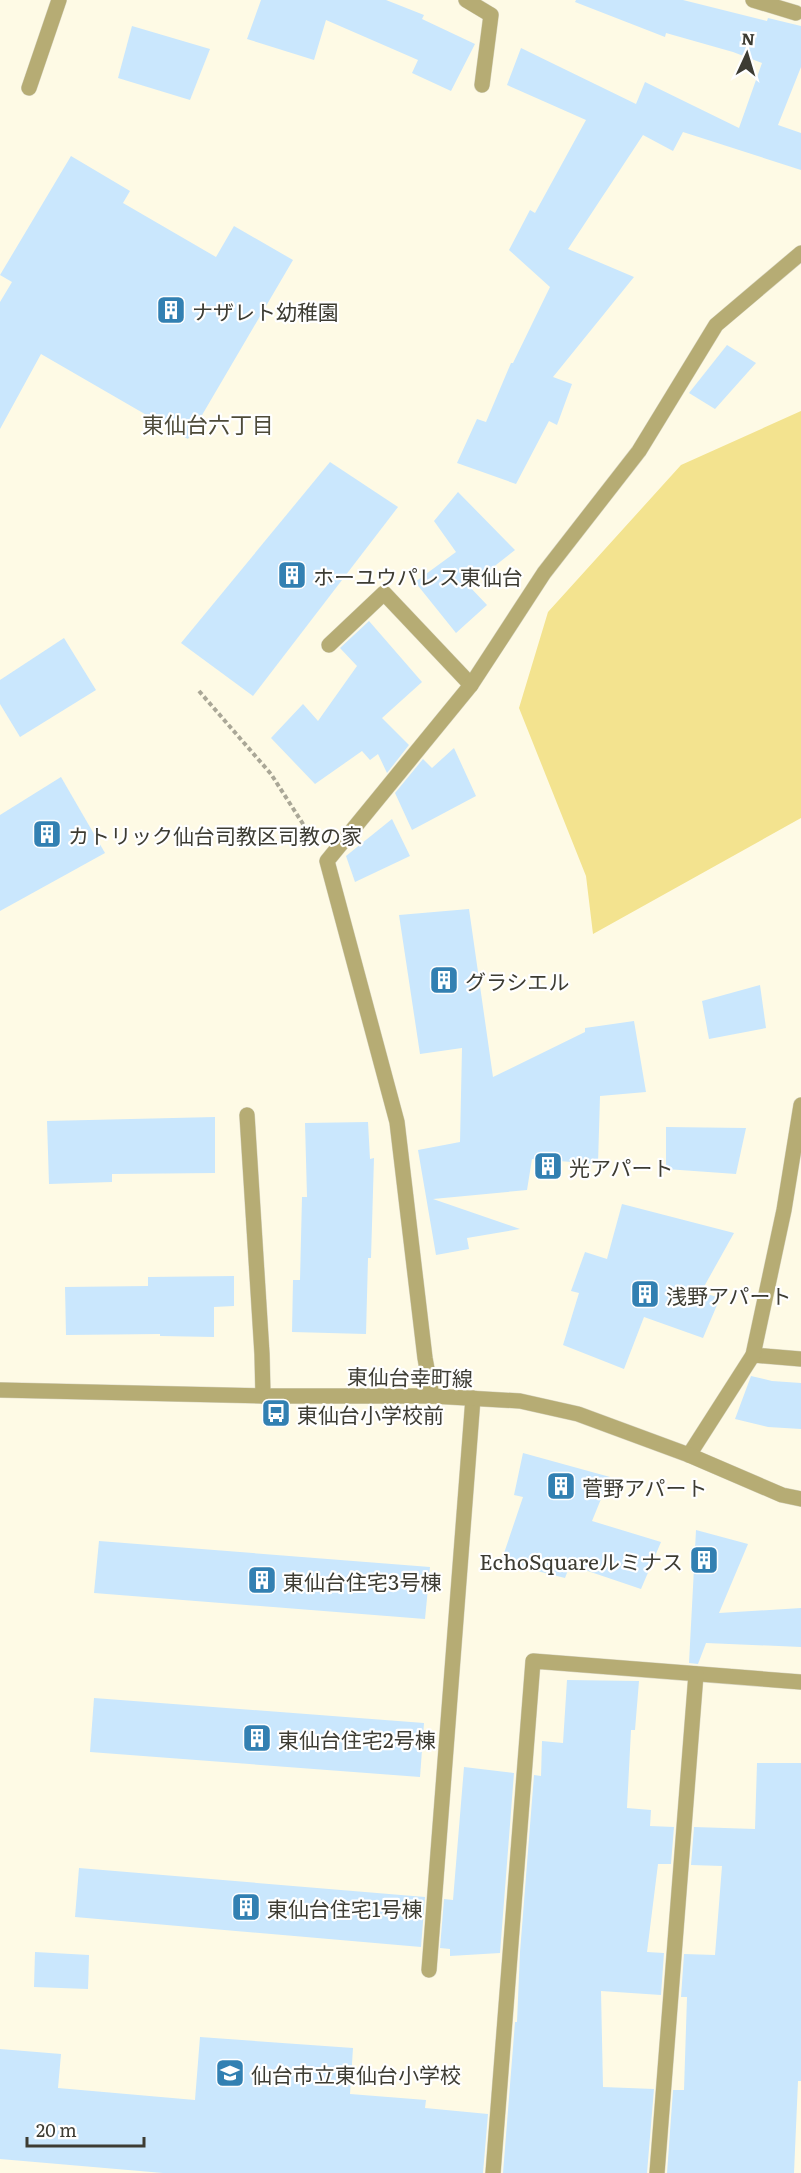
<svg xmlns="http://www.w3.org/2000/svg" width="801" height="2173" viewBox="0 0 801 2173" font-family="Literata,'Noto Sans JP',serif">
	<style>
		.green { fill: #f3e38f }
		.building { fill: #cae7fd }
		.lines { fill: none; stroke-linecap: round; stroke-linejoin: round }
		.service-casing { stroke: #d7d4c1; stroke-width: 16 }
		.minor-casing { stroke: #d7d4c1; stroke-width: 16 }
		.tertiary-casing { stroke: #d7d4c1; stroke-width: 16 }
		.path { stroke: #aaa797; stroke-width: 4; stroke-dasharray: 4.5 3; stroke-linecap: butt }
		.service { stroke: #b6ac74; stroke-width: 15 }
		.minor { stroke: #b6ac74; stroke-width: 15 }
		.tertiary { stroke: #b6ac74; stroke-width: 15 }
		.labels { text-anchor: middle; dominant-baseline: central; stroke-width: 4.5; stroke-linejoin: round; paint-order: stroke }
		.poi-label { font-size: 21px; fill: #3d3c33; stroke: #fff; text-anchor: start }
		.street-label { font-size: 21px; fill: #3d3c33; stroke: #fff }
		.neighbourhood-label { font-size: 22px; fill: #4e4b39; stroke: #fff }
	</style>
	<rect width="100%" height="100%" fill="#fefae5"/>
	<path class="green" d="M801,411V818L593,934L586,876L519,708L548,612L681,465Z"/>
	<g class="building">
		<path d="M261,0H386L424,15L422,19L475,44L451,91L412,73L418,60L326,20L314,60L247,39Z"/>
		<path d="M576,0H683L767,21L768,18L801,26V67L778,125L801,133V170L683,132L673,151L643,135L568,249L634,277L553,377L572,384L557,425L549,421L516,484L457,463L477,419L486,422L511,363H513L550,287L509,250L530,210L535,213L586,120L507,85L521,48L636,104L645,82L739,128L762,63L733,52L666,33L665,37L575,2Z"/>
		<path d="M132,26L210,49L190,100L118,78Z"/>
		<path d="M71,156L130,191L123,203L216,257L234,226L293,260L188,439L41,354L0,429V302L12,282L0,275Z"/>
		<path d="M727,345L756,363L715,409L689,393Z"/>
		<path d="M330,462L398,507L253,696L181,643Z"/>
		<path d="M458,492L515,550L469,586L487,605L456,633L415,582L456,552L434,521Z"/>
		<path d="M369,621L422,682L382,718L409,745L387,773L378,754L370,760L362,751L315,784L271,738L303,704L318,721L357,666L340,648Z"/>
		<path d="M64,638L96,690L20,737L0,704V680Z"/>
		<path d="M454,748L476,796L412,830L395,793L423,759L432,768Z"/>
		<path d="M61,777L105,853L0,911V815Z"/>
		<path d="M392,819L410,856L355,882L346,856Z"/>
		<path d="M469,909L493,1077L585,1032V1028L634,1021L646,1092L600,1096L598,1164L532,1159L527,1190L433,1199L520,1229L467,1238L469,1249L436,1255L418,1150L460,1142L462,1048L420,1054L399,915Z"/>
		<path d="M760,985L766,1028L709,1039L702,1001Z"/>
		<path d="M215,1117V1173L112,1174V1182L49,1184L47,1121Z"/>
		<path d="M368,1122L370,1159L374,1158L371,1258H368L366,1334L292,1332L293,1280H300L302,1197H307L305,1123Z"/>
		<path d="M666,1127L746,1128L736,1174L666,1169Z"/>
		<path d="M622,1204L734,1233L701,1292L720,1298L703,1338L644,1317L624,1369L563,1345L579,1293L571,1291L585,1252L607,1259Z"/>
		<path d="M234,1276V1306L214,1307V1337L160,1336V1334L66,1335L65,1287L148,1286V1277Z"/>
		<path d="M751,1376L772,1381L801,1383V1429L768,1427L735,1419Z"/>
		<path d="M523,1453L610,1477L592,1521L661,1542L641,1589L570,1565L565,1578L501,1562L523,1497L514,1495Z"/>
		<path d="M696,1530L748,1544L719,1613L801,1608V1647L706,1643L698,1664L689,1663Z"/>
		<path d="M99,1541L430,1567L425,1619L94,1593Z"/>
		<path d="M567,1680L639,1681L635,1730H631L627,1808L651,1810L650,1826L674,1827L671,1864H658L647,1952L664,1953L661,1995L601,1991L603,2087L654,2089L647,2173H503L515,2022H517L520,1952L534,1775L541,1776L542,1741L563,1743Z"/>
		<path d="M94,1698L424,1723L420,1777L90,1752Z"/>
		<path d="M757,1763H801V2081H798L794,2173H667L673,2090H684L687,1997H681L684,1954L715,1955L722,1866L691,1865L694,1827L755,1829Z"/>
		<path d="M464,1767L514,1773L500,1953L450,1956V1949L440,1948L444,1899L453,1900Z"/>
		<path d="M79,1868L425,1897L421,1947L75,1917Z"/>
		<path d="M35,1952L89,1955L88,1989L34,1987Z"/>
		<path d="M200,2037L353,2048L350,2094L426,2100L425,2108L488,2114L483,2173H163L0,2159V2049L61,2054L58,2088L195,2100Z"/>
	</g>
	<g class="lines">
		<g class="service-casing">
			<g id="service">
				<path d="M466,0L491,15L482,85"/>
				<path d="M329,645L384,593L471,685"/>
			</g>
		</g>
		<g class="minor-casing">
			<g id="minor">
				<path d="M753,0L796,13"/>
				<path d="M29,88L59,0"/>
				<path d="M247,1115L262,1354L263,1396"/>
				<path d="M753,1355L801,1359"/>
				<path d="M432,1396L425,1358L397,1122L327,861L471,685L544,573L639,451L716,325L801,253"/>
				<path d="M689,1455L753,1355L784,1210L801,1105"/>
				<path d="M429,1970L473,1398"/>
				<path d="M493,2173L533,1661L801,1682"/>
				<path d="M657,2173L696,1674"/>
			</g>
		</g>
		<g class="tertiary-casing">
			<path id="tertiary" d="M0,1390L263,1396H432L520,1401L578,1414L689,1455L782,1495L801,1499"/>
		</g>
		<path class="path" d="M199,691L271,774L312,838"/>
		<use href="#service" class="service"/>
		<use href="#minor" class="minor"/>
		<use href="#tertiary" class="tertiary"/>
	</g>
	<defs>
		<g id="building-square" transform="scale(1.5)"><rect x="-9" y="-9" width="18" height="18" rx="4" fill="#3280b2" stroke="#fff"/><path d="M-4-6H4V6H1V3H-1V6H-4ZM-2.5-4.3h1.7v1.8h-1.7ZM.8-4.3h1.7v1.8H.8ZM-2.5-1h1.7V.8h-1.7ZM.8-1h1.7V.8H.8Z" fill="#fff"/></g>
		<g id="bus-square" transform="scale(1.5)"><rect x="-9" y="-9" width="18" height="18" rx="4" fill="#3280b2" stroke="#fff"/><path d="M-5-6H5V4H4V6H2V4H-2V6H-4V4H-5ZM-3.5-4V0h7V-4ZM-3.5 1.2v1.5H-2V1.2ZM2 1.2v1.5H3.5V1.2Z" fill="#fff"/></g>
		<g id="school-square" transform="scale(1.5)"><rect x="-9" y="-9" width="18" height="18" rx="4" fill="#3280b2" stroke="#fff"/><path d="M0-5L7-2L0 1L-7-2ZM-4 1L0 2.5L4 1V4Q0 6-4 4Z" fill="#fff"/></g>
	</defs>
	<g fill-rule="evenodd">
		<use href="#building-square" x="171" y="310"/>
		<use href="#building-square" x="292" y="575"/>
		<use href="#building-square" x="47" y="834"/>
		<use href="#building-square" x="444" y="980"/>
		<use href="#building-square" x="548" y="1166"/>
		<use href="#building-square" x="645" y="1294"/>
		<use href="#bus-square" x="276" y="1413"/>
		<use href="#building-square" x="561" y="1486"/>
		<use href="#building-square" x="704" y="1560"/>
		<use href="#building-square" x="262" y="1580"/>
		<use href="#building-square" x="257" y="1738"/>
		<use href="#building-square" x="246" y="1907"/>
		<use href="#school-square" x="230" y="2073"/>
	</g>
	<g class="labels">
		<g class="poi-label">
			<text x="192" y="310">ナザレト幼稚園</text>
			<text x="313" y="575">ホーユウパレス東仙台</text>
			<text x="68" y="834">カトリック仙台司教区司教の家</text>
			<text x="465" y="980">グラシエル</text>
			<text x="569" y="1166">光アパート</text>
			<text x="666" y="1294">浅野アパート</text>
			<text x="297" y="1413">東仙台小学校前</text>
			<text x="582" y="1486">菅野アパート</text>
			<text x="683" y="1560" text-anchor="end">EchoSquareルミナス</text>
			<text x="283" y="1580">東仙台住宅3号棟</text>
			<text x="278" y="1738">東仙台住宅2号棟</text>
			<text x="267" y="1907">東仙台住宅1号棟</text>
			<text x="251" y="2073">仙台市立東仙台小学校</text>
		</g>
		<g class="street-label">
			<text transform="translate(410 1376) rotate(1)">東仙台幸町線</text>
		</g>
		<g class="neighbourhood-label">
			<text x="208" y="423">東仙台六丁目</text>
		</g>
	</g>
	<g transform="translate(747 54) rotate(4)" stroke="#ffffff" stroke-width="4.5" paint-order="stroke">
	<path d="M0-4.5L10 22L0 15L-10 22Z" fill="#3d3c33"/>
	<text y="-9" font-size="16" font-weight="bold" text-anchor="middle" fill="#3d3c33">N</text>
	</g>
	<path d="M27 2137v9h117v-9" fill="none" stroke="#3d3c33" stroke-width="3"/>
	<text x="36" y="2137" font-size="18" fill="#3d3c33" stroke="#ffffff" stroke-width="4.5" paint-order="stroke">20 m</text>
</svg>
